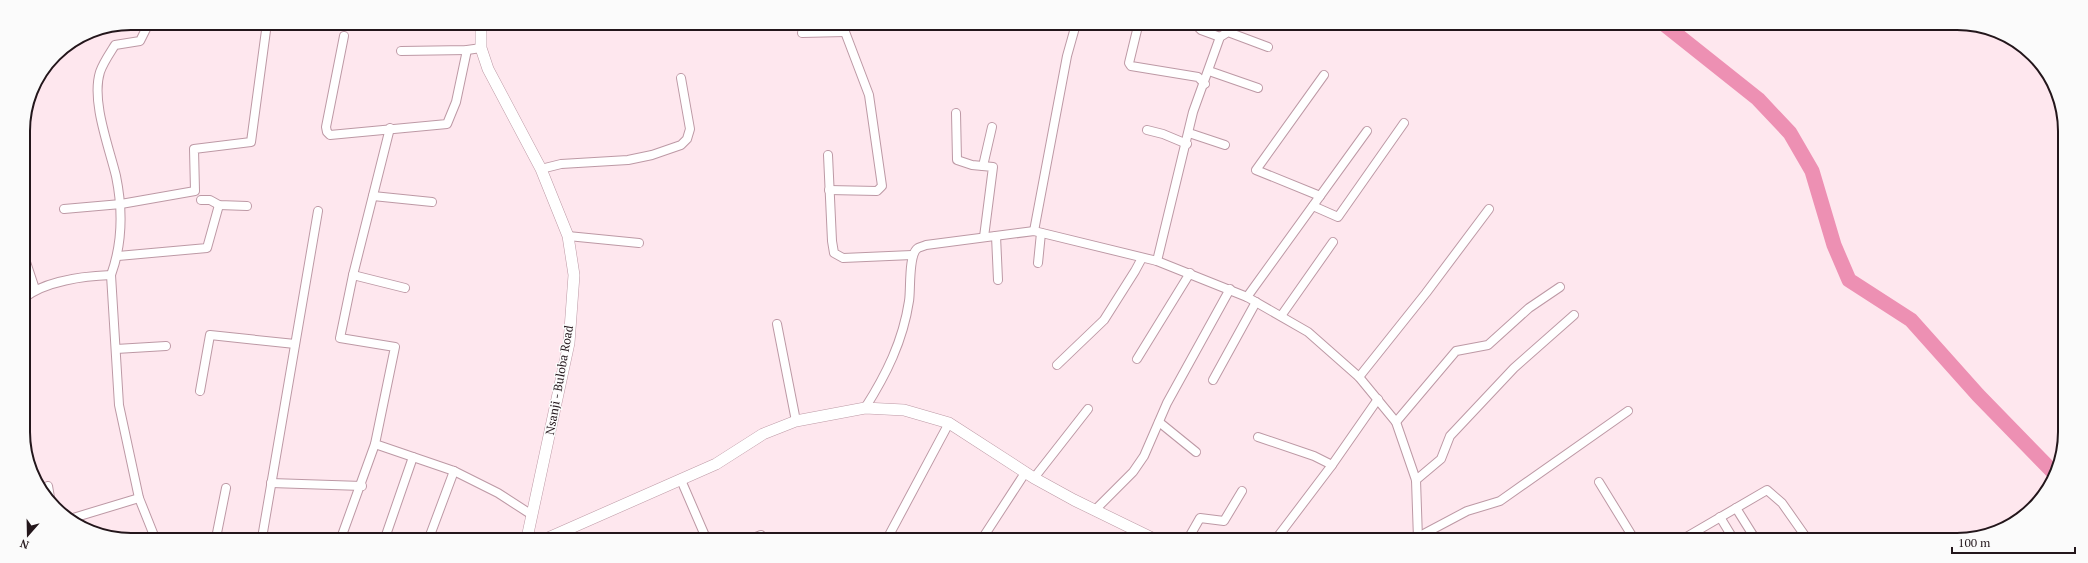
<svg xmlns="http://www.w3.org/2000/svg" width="2088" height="563" viewBox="0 0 2088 563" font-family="'PT Serif',serif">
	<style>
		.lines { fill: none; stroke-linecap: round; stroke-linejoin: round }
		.river { stroke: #ed90b3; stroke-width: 15 }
		.street-casing { stroke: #bd99a5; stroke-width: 10 }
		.secondary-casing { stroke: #bd99a5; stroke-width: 12 }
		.street { stroke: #fff; stroke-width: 8 }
		.secondary { stroke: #fff; stroke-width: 11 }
		.labels { text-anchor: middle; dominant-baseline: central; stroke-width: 3; stroke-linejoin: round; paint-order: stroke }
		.street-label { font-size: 12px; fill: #23161b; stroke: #fbfbfb }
		.rim { fill: none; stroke: #23161b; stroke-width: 2 }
	</style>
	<rect width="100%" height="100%" fill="#fee7ee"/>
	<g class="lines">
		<path class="river" d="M1665,25L1758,99L1790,133L1812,171L1834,245L1849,280L1911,320L1978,395L2055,474"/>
		<g class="street-casing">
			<g id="street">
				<path d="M149,23L140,41L115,45C110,53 103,63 100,72C91,101 109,147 116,176C123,210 123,242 111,275L119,405L139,498L155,538"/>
				<path d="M1195,24L1201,30L1220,37"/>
				<path d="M1138,26L1129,63L1131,66L1198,77L1205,84"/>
				<path d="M802,33L845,32"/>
				<path d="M344,36L326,127L327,132L330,135L447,124L456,102L467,50"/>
				<path d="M401,51L467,50L481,48"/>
				<path d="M1209,71L1258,88"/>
				<path d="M956,113L957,160L972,165L993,167L984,237"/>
				<path d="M1147,130L1163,134L1187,144"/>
				<path d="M1189,133L1225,145"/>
				<path d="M828,155L832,241L834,253L843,258L912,255"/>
				<path d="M983,166L992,127"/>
				<path d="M541,169L561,164L628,160L652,155L681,145L687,139L690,129L681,78"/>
				<path d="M829,190L877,191L882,186L869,95L842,24"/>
				<path d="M373,196L432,202"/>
				<path d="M1320,196L1256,170L1324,75"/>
				<path d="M201,200H210L219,205L247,206"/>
				<path d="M1313,206L1338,217L1404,123"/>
				<path d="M64,209L121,204L195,191L194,149L251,142L267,23"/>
				<path d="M1034,231L1067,56L1076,24"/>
				<path d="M568,236L639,243"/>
				<path d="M996,236L998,280"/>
				<path d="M24,256L35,289"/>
				<path d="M118,256L207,248L219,205"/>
				<path d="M1157,261L1193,112L1220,37L1228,32L1268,47"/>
				<path d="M1038,263L1041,233"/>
				<path d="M353,275L405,288"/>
				<path d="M1247,297L1367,131"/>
				<path d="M24,298C45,281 84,276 111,275"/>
				<path d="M1281,316L1333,242"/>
				<path d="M777,324L796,421"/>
				<path d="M116,349L166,346"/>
				<path d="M1137,359L1190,273"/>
				<path d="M1057,365L1104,320L1135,271L1142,258"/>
				<path d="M1359,377L1426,293L1489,209"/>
				<path d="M1213,380L1256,302"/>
				<path d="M200,391L210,335L295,344"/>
				<path d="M865,408C886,375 903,341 909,301C911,290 908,254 918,248C920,247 924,246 926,245L1034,231L1157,261L1247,297L1308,332L1359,377L1396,422L1416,480L1418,539"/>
				<path d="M1159,422L1196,452"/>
				<path d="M1396,422L1456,351L1488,345L1529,308L1560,287"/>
				<path d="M1258,437L1314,456L1332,465"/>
				<path d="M375,444L454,471L498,493L532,515"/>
				<path d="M1034,478L1088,409"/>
				<path d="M681,480L706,538"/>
				<path d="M1416,480L1441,459L1450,436L1514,368L1574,315"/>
				<path d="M1599,482L1634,539"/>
				<path d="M271,483L362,486"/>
				<path d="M48,486L51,503"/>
				<path d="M1736,508L1756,540"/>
				<path d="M1095,510L1133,472L1144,456L1167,403L1230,289"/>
				<path d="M1720,517L1734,540"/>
				<path d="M73,518L139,498"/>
				<path d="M1418,537L1467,511L1500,501L1628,411"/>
				<path d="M216,538L226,488"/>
				<path d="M262,538L318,211"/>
				<path d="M341,538L375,444L395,347L340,338L353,275L390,128"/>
				<path d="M385,538L413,457"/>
				<path d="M429,538L454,471"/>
				<path d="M751,539L761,535L765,539"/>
				<path d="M887,539L949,423"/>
				<path d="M982,539L1025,473"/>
				<path d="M1188,539L1200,518L1224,521L1242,491"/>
				<path d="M1276,539L1332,465L1378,399"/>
				<path d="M1683,539L1767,490L1782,503L1808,540"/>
			</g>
		</g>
		<g class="secondary-casing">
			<g id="secondary">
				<path d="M481,23V48L488,69L541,169L568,236L574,275L569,343L527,538"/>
				<path d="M548,538L716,464L763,434L796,421L865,408L904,410L949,423L1034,478L1074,500L1154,539"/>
			</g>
		</g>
		<use href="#street" class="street"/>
		<use href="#secondary" class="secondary"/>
	</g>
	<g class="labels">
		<g class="street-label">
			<text transform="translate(559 380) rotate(-80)">Nsanji - Buloba Road</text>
		</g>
	</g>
	<path d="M0 0H2088V563H0ZM131 30H1957A101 101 0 0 1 2058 131V432A101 101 0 0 1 1957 533H131A101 101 0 0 1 30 432V131A101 101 0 0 1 131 30Z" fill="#fbfbfb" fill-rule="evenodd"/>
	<path class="rim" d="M131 30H1957A101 101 0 0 1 2058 131V432A101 101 0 0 1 1957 533H131A101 101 0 0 1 30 432V131A101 101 0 0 1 131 30Z"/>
	<g transform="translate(28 535) rotate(200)" stroke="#fbfbfb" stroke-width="3" paint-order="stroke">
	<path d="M0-3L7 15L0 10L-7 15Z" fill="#23161b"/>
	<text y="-6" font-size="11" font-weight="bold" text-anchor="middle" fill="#23161b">N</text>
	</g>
	<path d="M1952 547v6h123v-6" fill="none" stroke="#23161b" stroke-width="2"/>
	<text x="1958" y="547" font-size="12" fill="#23161b" stroke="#fbfbfb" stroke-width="3" paint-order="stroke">100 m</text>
</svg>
